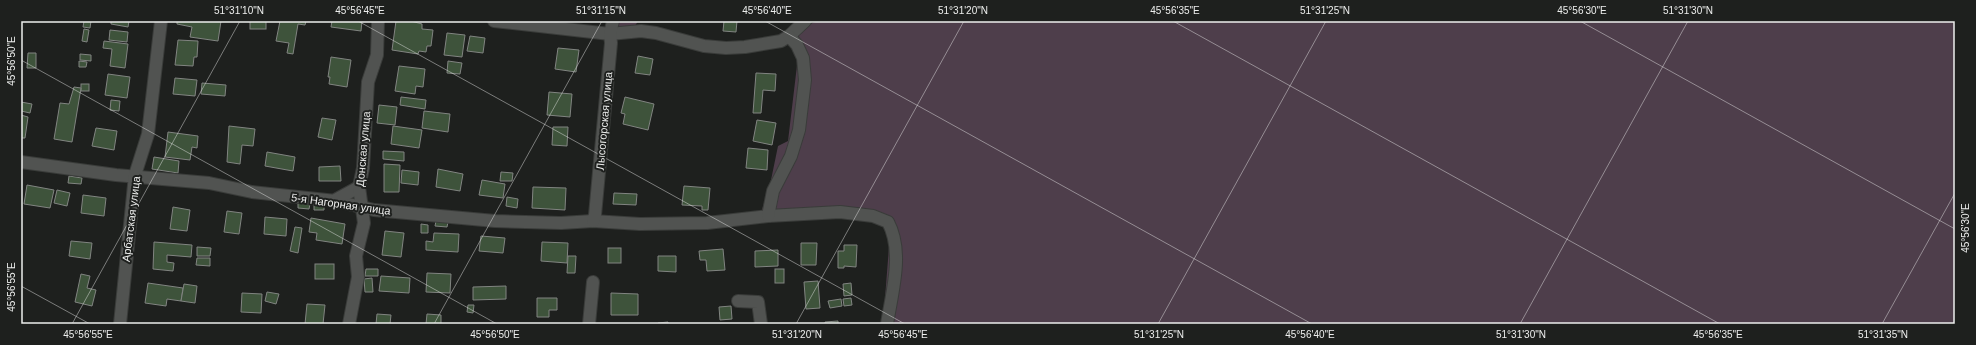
<svg xmlns="http://www.w3.org/2000/svg" width="1976" height="345" viewBox="0 0 1976 345" font-family="Helvetica,sans-serif">
	<style>
		.green { fill: #4e3e4b }
		.building { fill: #3e533b; stroke: #818481 }
		.lines { fill: none; stroke-linecap: round; stroke-linejoin: round }
		.minor-casing { stroke: #3a3c3a; stroke-width: 14 }
		.minor { stroke: #515351; stroke-width: 12 }
		.ticks { fill: none; stroke: #edeeed; stroke-width: 1; stroke-opacity: 0.45 }
		.labels { text-anchor: middle; dominant-baseline: central; stroke-width: 4; stroke-linejoin: round; paint-order: stroke }
		.street-label { font-size: 11px; fill: #edeeed; stroke: #1e201e }
		.neatline { fill: none; stroke: #edeeed; stroke-width: 1.5 }
		.ticks-label { font-size: 10px; text-anchor: middle; fill: #edeeed }
	</style>
	<rect width="100%" height="100%" fill="#1e201e"/>
	<g class="green">
		<path d="M617,21H638L635,26L620,28L617,26Z"/>
		<path d="M820,21H1955V324H883L890,234L886,226C845,208 800,219 758,223L771,180L778,146L788,141L798,57L790,47C798,30 802,25 820,21Z"/>
	</g>
	<g class="building">
		<path d="M84,21H91L90,28L83,27Z"/>
		<path d="M111,21H129L128,27L111,24Z"/>
		<path d="M177,21H221L218,41L190,37L192,27L177,24Z"/>
		<rect x="250" y="21" width="16" height="8"/>
		<path d="M280,21H306L305,25L298,24L293,54L287,53L289,43L276,41Z"/>
		<path d="M332,21H362L361,31L331,27Z"/>
		<path d="M396,21H411L422,24V29L433,30L431,46H427L426,52L419,51L418,54L392,50Z"/>
		<path d="M724,21H737L736,32L723,31Z"/>
		<path d="M84,29L89,30L87,42L82,41Z"/>
		<path d="M110,30L128,32L127,42L109,40Z"/>
		<path d="M447,33L465,35L462,57L444,55Z"/>
		<path d="M470,36L485,38L483,53L467,51Z"/>
		<path d="M178,40L198,41L197,57H194L193,66L175,65Z"/>
		<path d="M104,41L128,44L125,68L110,66L112,49L103,48Z"/>
		<path d="M558,48L579,50L576,72L555,69Z"/>
		<path d="M28,53H36V68H27Z"/>
		<path d="M80,54L91,55V61L80,60Z"/>
		<path d="M638,56L653,59L650,75L635,73Z"/>
		<path d="M331,57L351,60L347,87L329,84L330,77H328Z"/>
		<path d="M79,61L87,62L86,67H79Z"/>
		<path d="M448,61L462,63L460,74L447,73Z"/>
		<path d="M399,66L425,69L423,87L416,86L415,94L395,91Z"/>
		<path d="M756,73L776,74L775,91L763,90L761,113H753Z"/>
		<path d="M108,74L130,77L127,98L105,95Z"/>
		<path d="M175,78L197,80L195,96L173,94Z"/>
		<path d="M202,83L226,85L225,96L201,94Z"/>
		<rect x="81" y="84" width="8" height="7"/>
		<path d="M74,87L81,88L72,142L54,139L60,103L69,104Z"/>
		<path d="M549,92L572,94L570,117L547,115Z"/>
		<path d="M401,97L426,100L425,109L400,105Z"/>
		<path d="M625,97L654,104L648,130L623,124L625,114L621,113Z"/>
		<path d="M111,100L120,101L119,111L110,110Z"/>
		<path d="M21,102L32,104L30,113L21,111Z"/>
		<path d="M379,105L397,107L395,125L377,123Z"/>
		<path d="M424,111L450,114L448,132L422,128Z"/>
		<path d="M21,115L28,117L25,138H21Z"/>
		<path d="M322,118L336,120L332,140L318,137Z"/>
		<path d="M757,120L776,123L772,145L753,141Z"/>
		<path d="M229,126L255,129L253,146L242,145L240,164L227,162Z"/>
		<path d="M393,126L422,130L419,148L391,144Z"/>
		<path d="M553,127H568L567,146L552,145Z"/>
		<path d="M96,128L117,131L114,150L92,146Z"/>
		<path d="M168,132L198,136L197,148L192,147L190,160L165,157Z"/>
		<path d="M748,148L768,150L767,170L746,168Z"/>
		<path d="M383,151L404,152V161L383,159Z"/>
		<path d="M267,152L295,157L293,171L265,166Z"/>
		<path d="M154,157L179,161L178,173L152,169Z"/>
		<path d="M384,164L400,165L399,192H384Z"/>
		<path d="M340,166L341,181H319V167Z"/>
		<path d="M438,169L463,174L460,191L436,187Z"/>
		<path d="M402,170L419,172L418,185L401,183Z"/>
		<path d="M501,172L513,173L512,181H500Z"/>
		<path d="M69,176L82,178L81,184L68,183Z"/>
		<path d="M482,180L505,184L503,198L479,195Z"/>
		<path d="M27,185L54,190L50,208L24,204Z"/>
		<path d="M684,186L710,188L708,210H702V206L682,205Z"/>
		<path d="M533,187L566,188L565,210L532,208Z"/>
		<path d="M57,190L70,193L67,206L54,203Z"/>
		<path d="M614,193L637,194L636,205L613,204Z"/>
		<path d="M83,195L106,198L104,216L81,213Z"/>
		<path d="M507,197L518,199L517,208L506,206Z"/>
		<path d="M298,203L310,204L309,209L298,208Z"/>
		<path d="M314,204L324,205V210H314Z"/>
		<path d="M173,207L190,210L187,231L170,229Z"/>
		<path d="M227,211L242,213L239,234L224,232Z"/>
		<path d="M265,217L287,219L286,236L264,234Z"/>
		<path d="M311,218L345,224L342,244L316,240L317,233L309,232Z"/>
		<path d="M436,221L448,222L447,227L435,226Z"/>
		<path d="M421,224L428,225V233H421Z"/>
		<path d="M295,227L302,228L298,253L290,251Z"/>
		<path d="M385,231L404,233L401,257L382,255Z"/>
		<path d="M434,233L459,234L458,252L426,250V241L433,242Z"/>
		<path d="M481,236L505,238L503,253L479,251Z"/>
		<path d="M71,241L92,243L90,259L69,256Z"/>
		<path d="M154,242L192,245L191,257L167,255V262L174,263L173,271L153,269Z"/>
		<path d="M542,242L568,243L567,263L541,261Z"/>
		<path d="M801,243H817L816,265H801Z"/>
		<path d="M844,245H857L856,267L844,266V268H838V251H844Z"/>
		<path d="M197,247L211,248L210,256H197Z"/>
		<rect x="608" y="248" width="13" height="15"/>
		<path d="M723,249L725,270L707,271L706,260H700L699,251Z"/>
		<path d="M778,250V266L755,267V251Z"/>
		<path d="M568,256H576L575,273H567Z"/>
		<path d="M658,256H676V272L658,271Z"/>
		<path d="M197,258H210V266L196,265Z"/>
		<rect x="315" y="264" width="19" height="15"/>
		<path d="M366,269H378V276H365Z"/>
		<rect x="775" y="269" width="9" height="14"/>
		<path d="M427,273L451,274L450,293L426,292Z"/>
		<path d="M81,274L90,276L87,288L96,290L92,306L75,302Z"/>
		<path d="M381,276L410,278L409,293L379,291Z"/>
		<path d="M372,278L373,292H365L364,279Z"/>
		<path d="M818,281L820,308L806,309L804,282Z"/>
		<path d="M148,283L183,288L181,301L167,299L166,306L145,303Z"/>
		<path d="M851,283L852,295L844,296L843,284Z"/>
		<path d="M184,284L197,286L195,303L181,301Z"/>
		<path d="M506,286V299L473,300V287Z"/>
		<path d="M267,292L279,294L276,304L265,301Z"/>
		<path d="M242,293L262,294L261,313L241,312Z"/>
		<path d="M611,293L638,294V315H611Z"/>
		<path d="M537,298H557V310H549V317H537Z"/>
		<path d="M851,298L852,305L844,306L843,299Z"/>
		<path d="M841,299L842,306L830,308L828,301Z"/>
		<path d="M307,304L325,305L323,324H305Z"/>
		<path d="M468,305H474L473,313L467,312Z"/>
		<path d="M731,306L732,319L720,320L719,307Z"/>
		<path d="M377,314L391,315L390,324H376Z"/>
		<path d="M427,314L441,315V324H426Z"/>
		<path d="M838,321V324H825V322Z"/>
		<path d="M668,322V324H658V323Z"/>
	</g>
	<g class="lines">
		<g class="minor-casing">
			<g id="minor">
				<path d="M494,21L610,34L641,31L656,33L704,46L726,48L745,47L781,41L789,36L805,21"/>
				<path d="M21,162L116,175L209,183L252,192L336,201L374,210L495,221L561,223L593,221L640,224L707,223L768,216L840,212L873,216L888,222C904,252 892,292 887,324"/>
				<path d="M336,201L337,199L359,187"/>
				<path d="M768,216L773,191L791,156L799,130L805,80L803,58L797,45L789,36"/>
				<path d="M593,221L595,215L611,43L610,34L613,21"/>
				<path d="M738,301L758,302L761,324"/>
				<path d="M120,324L135,175L148,134L161,21"/>
				<path d="M349,324L358,277L356,256L364,223L359,187L363,168L368,82L377,55L378,21"/>
				<path d="M589,324L593,282"/>
			</g>
		</g>
		<use href="#minor" class="minor"/>
	</g>
	<path class="ticks" d="M358,21L905,324M765,21L1312,324M1173,21L1720,324M1580,21L1955,229M21,60L497,324M21,286L90,324M72,324L240,21M434,324L602,21M796,324L964,21M1158,324L1326,21M1520,324L1688,21M1882,324L1955,193"/>
	<g class="labels">
		<g class="street-label">
			<text transform="translate(604 121) rotate(-85)">Лысогорская улица</text>
			<text transform="translate(363 149) rotate(-85)">Донская улица</text>
			<text transform="translate(341 204) rotate(8)">5-я Нагорная улица</text>
			<text transform="translate(131 219) rotate(-83)">Арбатская улица</text>
		</g>
	</g>
	<rect width="1976" height="345" fill="none" stroke="#1e201e" stroke-width="44"/>
	<rect x="22" y="22" width="1932" height="301" class="neatline"/>
	<g class="ticks-label">
		<text x="239" y="14">51°31'10"N</text>
		<text x="360" y="14">45°56'45"E</text>
		<text x="601" y="14">51°31'15"N</text>
		<text x="767" y="14">45°56'40"E</text>
		<text x="963" y="14">51°31'20"N</text>
		<text x="1175" y="14">45°56'35"E</text>
		<text x="1325" y="14">51°31'25"N</text>
		<text x="1582" y="14">45°56'30"E</text>
		<text x="1688" y="14">51°31'30"N</text>
		<text transform="translate(11 61) rotate(-90)" y="4">45°56'50"E</text>
		<text transform="translate(1965 228) rotate(-90)" y="4">45°56'30"E</text>
		<text transform="translate(11 287) rotate(-90)" y="4">45°56'55"E</text>
		<text x="88" y="338">45°56'55"E</text>
		<text x="495" y="338">45°56'50"E</text>
		<text x="797" y="338">51°31'20"N</text>
		<text x="903" y="338">45°56'45"E</text>
		<text x="1159" y="338">51°31'25"N</text>
		<text x="1310" y="338">45°56'40"E</text>
		<text x="1521" y="338">51°31'30"N</text>
		<text x="1718" y="338">45°56'35"E</text>
		<text x="1883" y="338">51°31'35"N</text>
	</g>
</svg>
